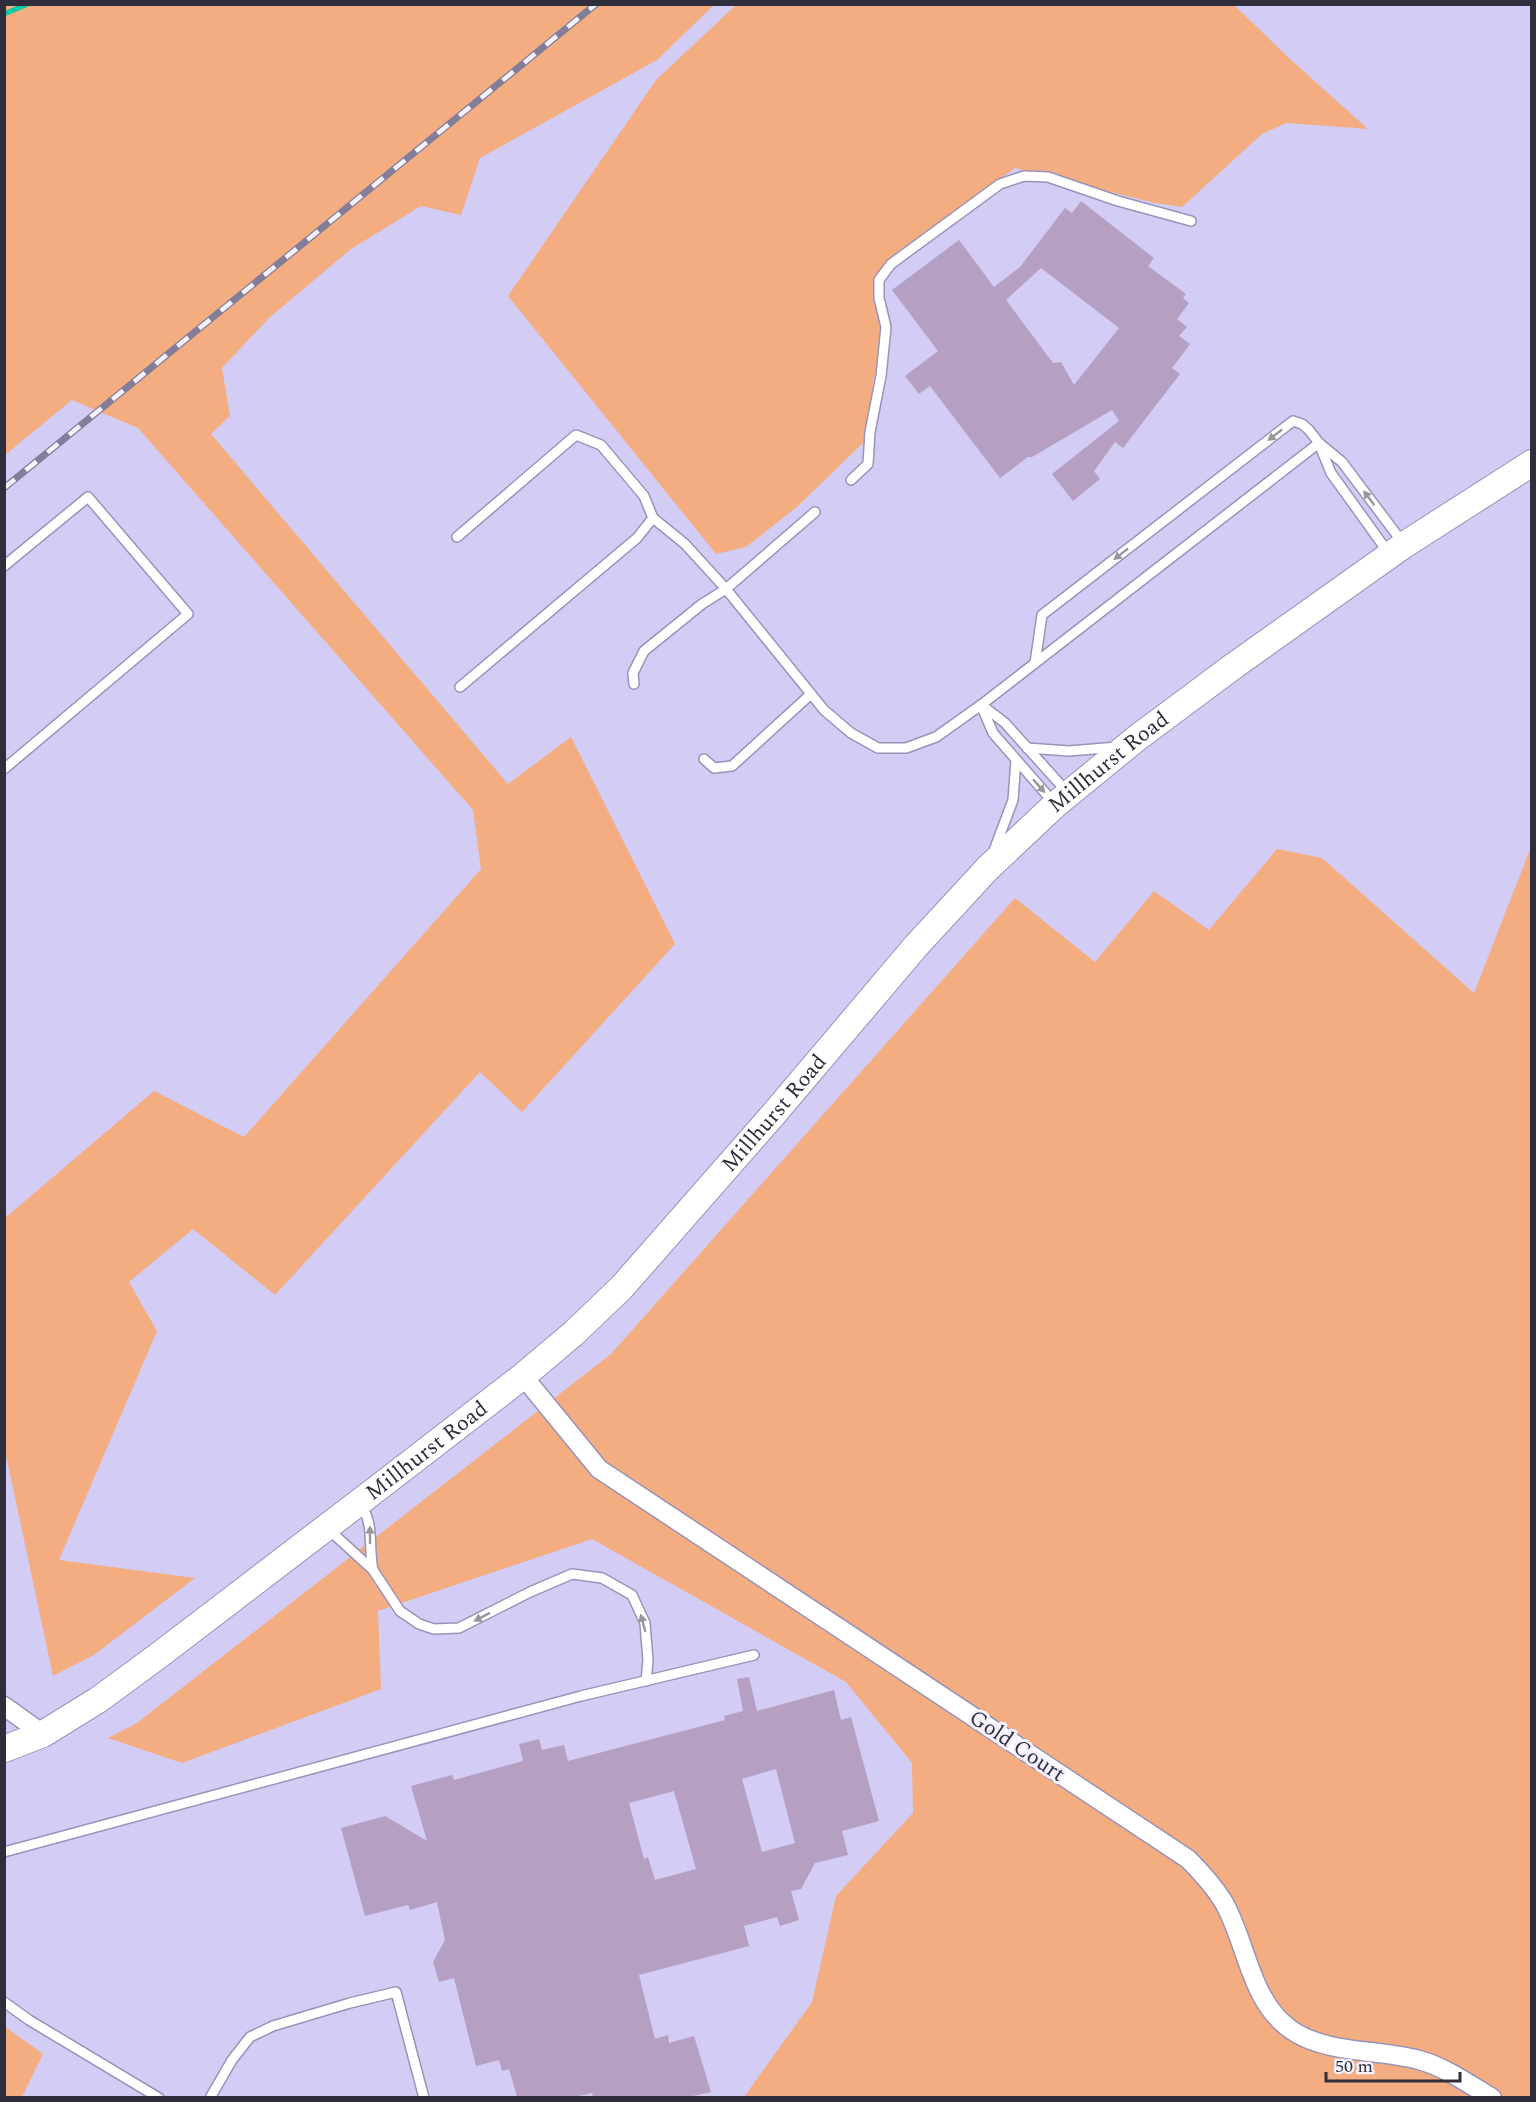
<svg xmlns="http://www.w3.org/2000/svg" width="1536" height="2102" viewBox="0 0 1536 2102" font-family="Spectral,serif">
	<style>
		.green { fill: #f4ad81 }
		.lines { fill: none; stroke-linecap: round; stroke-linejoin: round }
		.stream { stroke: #02caa4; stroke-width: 5 }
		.building { fill: #b59fc3; fill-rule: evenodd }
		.lane-casing { stroke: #9993b9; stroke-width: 12 }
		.street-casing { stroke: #9993b9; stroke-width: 21 }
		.secondary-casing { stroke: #9993b9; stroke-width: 28 }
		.lane { stroke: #fff; stroke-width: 9 }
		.street { stroke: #fff; stroke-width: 18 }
		.secondary { stroke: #fff; stroke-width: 26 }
		.rail-casing { stroke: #827d99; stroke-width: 7 }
		.rail { stroke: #f3f2fe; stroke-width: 4.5; stroke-dasharray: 14; stroke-linecap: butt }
		.oneway { fill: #98969e }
		.labels { text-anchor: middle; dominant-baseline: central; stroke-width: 6; stroke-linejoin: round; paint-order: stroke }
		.street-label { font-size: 22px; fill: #302d3d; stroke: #f3f2fe }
	</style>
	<rect width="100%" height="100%" fill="#d3ccf5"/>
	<g class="green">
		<path d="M5,4L714,5L657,60L480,158L461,215L421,206L351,249L269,318L222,368L230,416L211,434L508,784L571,737L675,944L522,1112L480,1072L275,1295L193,1229L129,1282L157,1331L59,1560L195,1578L94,1655L53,1676L6,1455L5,1456V1218L154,1091L244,1137L481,869L473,810L138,428L72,400L5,455Z"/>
		<path d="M736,5H1234L1289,58L1368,129L1287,123L1262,134L1182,207L1155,203L1015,168L920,236L874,282L883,338L873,383L865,441L798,506L746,547L716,554L508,296L656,80Z"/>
		<path d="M1531,847V2097H744L812,2002L836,1896L913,1813L912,1763L846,1682L592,1539L378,1611L381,1689L182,1763L108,1738L137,1723L611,1354L1015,898L1095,962L1154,891L1209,930L1277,849L1322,858L1474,993Z"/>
		<path d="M4,2026L43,2054L22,2097H5Z"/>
	</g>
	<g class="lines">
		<path class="stream" d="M4,14L28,4"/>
	</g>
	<g class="building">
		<path d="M1081,201L1154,258L1148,266L1186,294L1183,298L1189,303L1177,319L1187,327L1179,336L1190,344L1172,368L1180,374L1123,448L1115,442L1094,471L1100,479L1073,501L1052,474L1119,421L1112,410L1032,457H1028L1000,478L930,386L919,394L905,376L938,351L892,290L959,240L994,287L1020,267L1065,208L1072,213ZM1041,268L1119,328L1074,385L1061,362L1053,363L1006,300Z"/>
		<path d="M749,1677L757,1711L834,1690L841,1720L851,1717L879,1821L842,1831L848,1855L815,1863L801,1889L791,1891L799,1920L780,1926L777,1917L744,1926L749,1946L639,1975L655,2039L668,2035L669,2043L694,2036L711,2092L688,2097H593L592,2093L574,2097H517L509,2069L502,2071L499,2060L476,2066L454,1978L439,1982L433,1962L445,1940L437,1902L410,1910L408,1905L365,1916L341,1828L385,1816L427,1841L411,1786L452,1775L454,1780L523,1761L519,1744L539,1739L542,1750L564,1745L568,1761L725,1720L724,1716L743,1711L737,1679ZM776,1769L795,1843L762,1852L742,1779ZM674,1791L696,1869L655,1880L648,1857L644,1859L629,1803Z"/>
	</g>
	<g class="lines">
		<g class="lane-casing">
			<g id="lane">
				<path d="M1320,446L1331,473L1390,555"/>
				<path d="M851,480L868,464L870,432L881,376L886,327L879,298V280L891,264L1000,184L1024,176L1048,177L1118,201L1191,221"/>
				<path d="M653,518L685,544L726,589L824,710L851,733L878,748H906L936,737L981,705L1319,443"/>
				<path d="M457,537L576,435L601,445L644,496L653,518L637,538L460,687"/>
				<path d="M4,566L88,497L188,614L4,769"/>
				<path d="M1035,663L1042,615L1293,421L1302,424L1309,430L1319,443L1342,462L1403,543"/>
				<path d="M634,684L633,673L644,651L702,604L726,589L815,512"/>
				<path d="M981,705L993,733L1054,803"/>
				<path d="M983,706L1005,723L1068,793"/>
				<path d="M1027,748L1069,751L1117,747"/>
				<path d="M704,759L714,768L732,766L811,694"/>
				<path d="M993,853L1013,800L1016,760"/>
				<path d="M360,1504C375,1523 368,1548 373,1570"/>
				<path d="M327,1528L373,1570L400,1611L419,1624L434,1629L459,1628L530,1592L572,1574L602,1578L632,1595L645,1623L648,1661L646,1681"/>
				<path d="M4,1852L581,1696L754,1655"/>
				<path d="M4,2002L29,2020L159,2098"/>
				<path d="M210,2098L232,2060L250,2037L273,2026L350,2003L396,1992L424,2098"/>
			</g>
		</g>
		<g class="street-casing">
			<g id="street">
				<path d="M523,1376L599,1469L1188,1859C1201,1872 1213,1885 1223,1901C1247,1942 1249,1999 1290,2029C1324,2054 1379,2049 1419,2060C1445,2067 1469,2084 1492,2098"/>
				<path d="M4,1706L43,1734"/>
			</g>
		</g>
		<g class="secondary-casing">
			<g id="secondary">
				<path id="s1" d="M4,1749L43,1734L98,1700L158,1656L387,1481L523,1376L574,1333L622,1287L772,1116L916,946L987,869L1055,805L1137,738L1235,665L1404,545L1532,463"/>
			</g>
		</g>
		<use href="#lane" class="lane"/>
		<use href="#street" class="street"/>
		<use href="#secondary" class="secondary"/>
		<g class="rail-casing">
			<path id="rail" d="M4,488L596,4"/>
		</g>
		<use href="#rail" class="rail"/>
	</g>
	<defs><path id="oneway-solid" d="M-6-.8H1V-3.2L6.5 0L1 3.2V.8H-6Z" transform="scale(1.5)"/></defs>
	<g class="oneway">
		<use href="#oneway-solid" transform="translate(1275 435) rotate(142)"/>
		<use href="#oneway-solid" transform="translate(1369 498) rotate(-127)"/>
		<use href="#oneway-solid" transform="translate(1121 554) rotate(142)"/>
		<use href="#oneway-solid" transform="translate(1039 786) rotate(49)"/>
		<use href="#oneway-solid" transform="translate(370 1535) rotate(-90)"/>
		<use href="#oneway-solid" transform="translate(482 1617) rotate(153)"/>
		<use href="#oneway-solid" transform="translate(643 1623) rotate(-105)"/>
	</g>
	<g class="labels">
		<g class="street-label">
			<text stroke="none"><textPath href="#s1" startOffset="1491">Millhurst Road</textPath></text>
			<text stroke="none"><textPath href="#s1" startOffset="1005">Millhurst Road</textPath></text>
			<text stroke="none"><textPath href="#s1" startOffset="519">Millhurst Road</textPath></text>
			<text transform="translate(1017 1746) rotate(34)">Gold Court</text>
		</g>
	</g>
	<rect width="1536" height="2102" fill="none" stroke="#302d3d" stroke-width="12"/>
	<path d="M1326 2072v9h134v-9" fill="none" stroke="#302d3d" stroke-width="3"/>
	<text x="1335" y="2072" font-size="18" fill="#302d3d" stroke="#f3f2fe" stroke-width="4.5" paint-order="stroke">50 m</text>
</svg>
